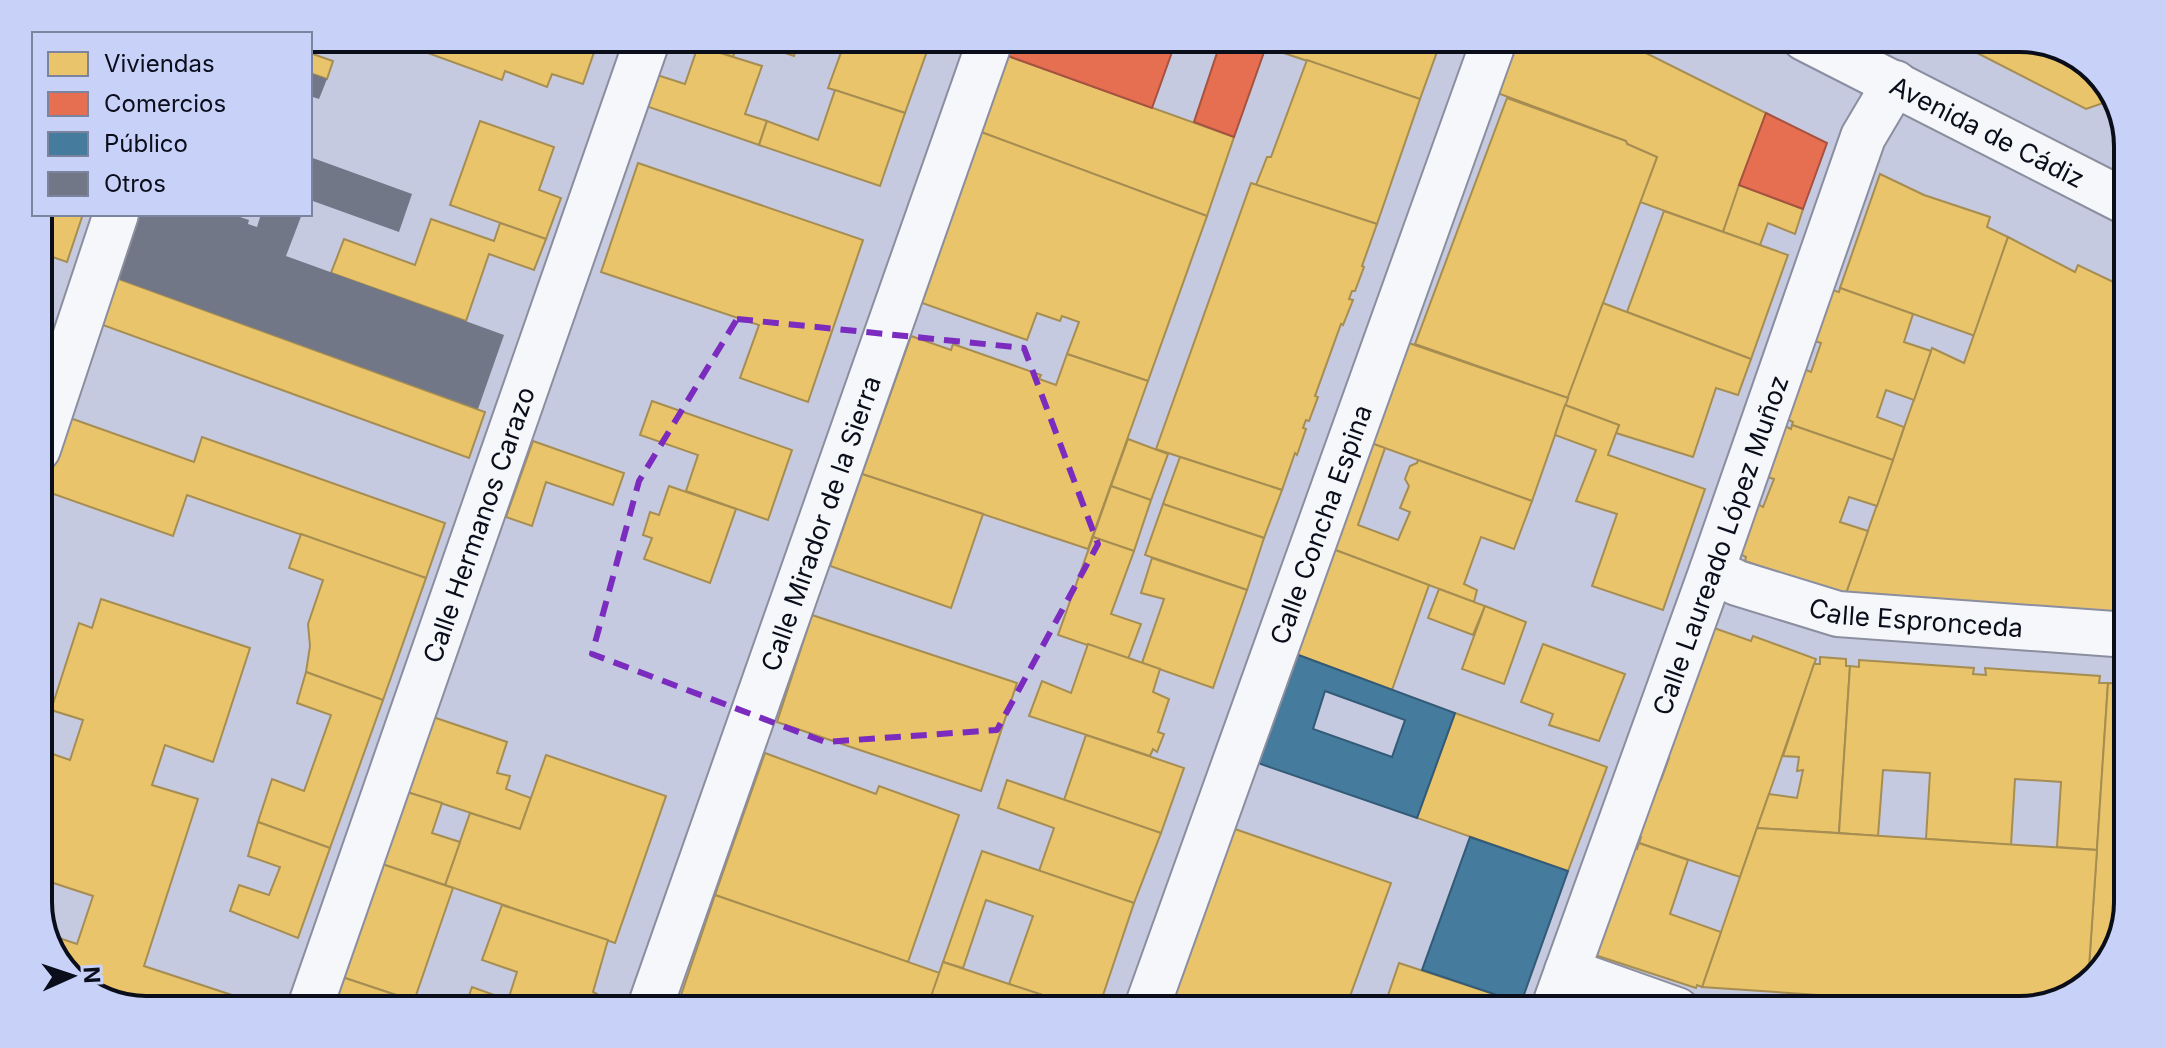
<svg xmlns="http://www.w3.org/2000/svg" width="2166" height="1048" viewBox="0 0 2166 1048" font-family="Inter,sans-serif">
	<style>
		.homes { fill: #e9c46a; stroke: #a68d52; stroke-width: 2 }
		.shops { fill: #e76f51; stroke: #a55240; stroke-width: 2 }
		.public { fill: #457b9d; stroke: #335a76; stroke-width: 2; fill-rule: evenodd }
		.building { fill: #717786 }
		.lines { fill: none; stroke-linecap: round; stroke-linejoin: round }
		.minor-casing { stroke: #8b8e9f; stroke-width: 48 }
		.tertiary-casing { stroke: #8b8e9f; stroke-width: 48 }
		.secondary-casing { stroke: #8b8e9f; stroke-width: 48 }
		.minor { stroke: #f6f7fa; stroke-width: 44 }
		.tertiary { stroke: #f6f7fa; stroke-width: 44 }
		.secondary { stroke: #f6f7fa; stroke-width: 44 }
		.marked { fill: none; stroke: #7b2cbf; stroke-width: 6; stroke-dasharray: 16 10; stroke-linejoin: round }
		.labels { text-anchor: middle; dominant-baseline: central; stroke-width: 8; stroke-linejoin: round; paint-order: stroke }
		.street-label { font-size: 26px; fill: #0a0d1a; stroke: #c8d1f8 }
		.rim { fill: none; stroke: #0a0d1a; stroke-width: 4 }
	</style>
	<rect width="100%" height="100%" fill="#c6cae0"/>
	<g class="homes">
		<path d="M393,38H599L583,84L552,74L547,87L505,71L502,80L392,40Z"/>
		<path d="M677,38H799L794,56L739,38L733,57Z"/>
		<path d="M818,38H924L931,40L905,113L828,88L843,47Z"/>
		<path d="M1269,38H1442L1420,99L1266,47Z"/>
		<path d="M1511,38H1616L1766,113L1723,232L1640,202L1657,157L1627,144L1626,141L1492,91Z"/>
		<path d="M1948,38H2020L2067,49L2110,87L2116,105L2112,106L2109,101L2086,109Z"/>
		<path d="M698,46L762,66L745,114L767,121L759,145L643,105L654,74L685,84Z"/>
		<path d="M310,53L333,61L327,79L310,73Z"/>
		<path d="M1008,56L1234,137L1207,216L981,132Z"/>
		<path d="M1307,60L1420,99L1377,224L1256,185L1267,157H1271Z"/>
		<path d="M835,90L905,113L880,186L759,145L767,121L818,140Z"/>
		<path d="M1507,98L1626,141L1627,144L1657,157L1568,398L1415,344Z"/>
		<path d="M480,121L554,147L539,190L561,198L546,239L450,205Z"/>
		<path d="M981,132L1207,216L1148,381L1067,354L1079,322L1062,316L1060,321L1037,313L1027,340L922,303Z"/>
		<path d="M638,163L863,240L808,402L740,378L759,325L601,272Z"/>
		<path d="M1880,174L1924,195L1990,217L1987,227L2008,237L1975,336L1840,288Z"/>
		<path d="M1251,183L1377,224L1362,266L1364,267L1355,291H1352L1349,299L1353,300L1343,325L1341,324L1315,396L1318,397L1309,421L1306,420L1303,428L1306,429L1297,455L1295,453L1282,490L1156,449Z"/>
		<path d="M1739,185L1803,209L1795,234L1768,223L1760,245L1723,232Z"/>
		<path d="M1664,211L1788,255L1751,359L1627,312Z"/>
		<path d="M38,214H83L67,262L38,252Z"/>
		<path d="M431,219L494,241L500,223L546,239L534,270L489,254L466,321L331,273L344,239L415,265Z"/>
		<path d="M2008,237L2075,272L2078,265L2128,289V436L2124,456H2128V507L2121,614L1845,596L1932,348L1964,363Z"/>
		<path d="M38,252L50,256L38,290Z"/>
		<path d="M116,278L485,412L469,458L100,324Z"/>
		<path d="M1840,288L1913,314L1904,342L1931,351L1914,400L1886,390L1877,417L1904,427L1893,460L1792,425L1793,422L1787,419L1804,369L1811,372L1820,346L1821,343L1815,341L1832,290L1839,292Z"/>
		<path d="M1603,303L1751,359L1738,395L1716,388L1693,457L1616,433L1619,425L1565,405Z"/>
		<path d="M911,336L951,350L953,344L1041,375L1039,379L1056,385L1067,354L1148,381L1088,549L862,474Z"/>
		<path d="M1403,341L1568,398L1532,501L1368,442Z"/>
		<path d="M652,401L792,450L768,520L686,491L698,455L640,435Z"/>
		<path d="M1565,405L1619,425L1608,455L1705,489L1663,610L1592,586L1617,514L1576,501L1596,450L1555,435Z"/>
		<path d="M70,418L194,462L202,437L445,523L426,578L187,495L173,536L45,491Z"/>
		<path d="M1792,425L1893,460L1877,506L1849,497L1840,522L1868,531L1845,596L1776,582L1780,573L1745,561L1746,557L1740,554L1758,504L1763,507L1774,479L1767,477L1785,426L1791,429Z"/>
		<path d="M1128,439L1168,454L1151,500L1111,486Z"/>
		<path d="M533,441L624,473L613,505L546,482L532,526L506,517Z"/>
		<path d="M1368,442L1385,448L1358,525L1398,540L1410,512L1400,508L1409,486L1405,479L1410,466L1417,463L1418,460L1532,501L1514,549L1481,537L1464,584L1477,590L1474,602L1330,548Z"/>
		<path d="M1180,457L1282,490L1264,538L1163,504Z"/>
		<path d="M862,474L983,514L951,608L830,566Z"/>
		<path d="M669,486L736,509L710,583L644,559L652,538L643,535L650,512L659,515Z"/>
		<path d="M1111,486L1151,500L1134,551L1093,537Z"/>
		<path d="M1163,504L1264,538L1247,590L1145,555Z"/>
		<path d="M2128,507V615L2121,614Z"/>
		<path d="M301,534L426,578L383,700L306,672L310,646L308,624L323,580L289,568Z"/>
		<path d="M1093,537L1134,551L1111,614L1141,624L1128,659L1058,635Z"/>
		<path d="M1330,548L1429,585L1392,690L1293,653Z"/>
		<path d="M1152,558L1247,590L1213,688L1142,663L1164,599L1141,593Z"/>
		<path d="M1439,589L1485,606L1473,635L1428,618Z"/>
		<path d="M101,599L250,648L213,762L165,745L152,785L198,799L144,966L250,1001L247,1010H146L99,999L57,962L47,934L77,944L93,896L38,878V749L70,760L83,720L51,710L79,623L92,628Z"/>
		<path d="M1485,606L1526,622L1504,684L1462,669Z"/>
		<path d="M812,615L1017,683L981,791L777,722Z"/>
		<path d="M1714,628L1751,641L1753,636L1816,659L1740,877L1639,843L1641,837L1636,836L1656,779L1661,780L1669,758L1665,757Z"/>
		<path d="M1088,644L1160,669L1153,692L1169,699L1158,732L1164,734L1157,752L1153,749L1150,756L1029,716L1042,681L1071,693Z"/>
		<path d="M1543,644L1625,674L1599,741L1549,725L1553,714L1521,702Z"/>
		<path d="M1820,657L1846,659V666H1850L1839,833L1757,828L1769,794L1797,798L1803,770L1797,771L1799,757L1783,756L1814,664H1820Z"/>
		<path d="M1859,660L1974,668L1973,674L1986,675L1985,668L2100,676L2099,683H2108L2097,850L2057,847L2061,782L2015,779L2011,845L1944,840L1926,839L1930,773L1883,770L1878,836L1839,833L1850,666L1859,667Z"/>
		<path d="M306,672L383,700L330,848L258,822L272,779L304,791L331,715L297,703Z"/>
		<path d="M2108,683L2128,684V902L2117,949L2088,982Z"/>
		<path d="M1455,713L1607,767L1568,871L1417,818Z"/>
		<path d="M433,717L507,742L497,773L510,776L506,789L531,798L520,829L407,792Z"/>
		<path d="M1086,735L1184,768L1161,833L1064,800Z"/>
		<path d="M765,753L876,794L879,786L959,815L908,962L715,895Z"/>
		<path d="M546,755L666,796L615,943L445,885L470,813L520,829Z"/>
		<path d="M1007,780L1161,833L1134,903L1039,871L1054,828L998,808Z"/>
		<path d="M407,792L442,803L432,833L460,842L445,885L382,864Z"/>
		<path d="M258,822L330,848L298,938L230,911L239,885L269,895L280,867L248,856Z"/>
		<path d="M1232,828L1391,883L1345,1010H1167Z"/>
		<path d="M1757,828L2097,850L2088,982L2079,992L2025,1009L1702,987Z"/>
		<path d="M1639,843L1688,860L1670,914L1721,932L1702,987L1697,985L1696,988L1595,955L1634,847L1637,849Z"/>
		<path d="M982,851L1134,903L1098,1010H1088L1009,984L1033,916L986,900L963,968L943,962Z"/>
		<path d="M382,864L453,888L414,1001L342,977Z"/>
		<path d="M715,895L940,973L927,1010H676Z"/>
		<path d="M502,905L608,940L593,992L597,994L591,1010H464L472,987L508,1000L517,972L482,960Z"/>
		<path d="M943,962L1009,984L1088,1010H945L928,1005Z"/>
		<path d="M1399,963L1521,1003L1518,1010H1383Z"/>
		<path d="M342,977L441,1010H331Z"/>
	</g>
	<g class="shops">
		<path d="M1014,38H1177L1152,108L1008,56Z"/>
		<path d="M1222,38H1269L1234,137L1194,122Z"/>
		<path d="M1766,113L1827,143L1803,209L1739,185Z"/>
	</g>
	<g class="public">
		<path d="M1293,653L1455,713L1417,818L1255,762ZM1325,691L1405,720L1392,757L1313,729Z"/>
		<path d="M1470,837L1568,871L1521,1003L1422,970Z"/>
	</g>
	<g class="building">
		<path d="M310,73L327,79L319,99L310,96Z"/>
		<path d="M310,157L412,194L399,232L310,200Z"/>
		<path d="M139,214H231L249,220L248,224L257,227L261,214H302L286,256L504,335L478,409L116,278Z"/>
	</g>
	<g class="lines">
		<g class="minor-casing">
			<g id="minor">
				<path id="s1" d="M1712,570L1737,583L1838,614L2128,635"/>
				<path d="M1567,971L1677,1010"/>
				<path id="s2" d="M309,1010L648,38"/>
				<path id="s3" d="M649,1010L991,38"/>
				<path id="s4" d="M1146,1010L1495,38"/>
			</g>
		</g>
		<g class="tertiary-casing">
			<g id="tertiary">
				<path d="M38,449L116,214"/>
				<path id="s5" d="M1553,1010L1712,570L1863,137L1895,83"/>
			</g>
		</g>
		<g class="secondary-casing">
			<g id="secondary">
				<path id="s6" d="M1804,38L2128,203"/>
			</g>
		</g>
		<use href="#minor" class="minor"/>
		<use href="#tertiary" class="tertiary"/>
		<use href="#secondary" class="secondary"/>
	</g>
	<path class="marked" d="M737,319L1024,348L1098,544L997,730L825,742L592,654L639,481Z"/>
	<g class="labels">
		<g class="street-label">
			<text stroke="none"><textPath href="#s6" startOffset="206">Avenida de Cádiz</textPath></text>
			<text stroke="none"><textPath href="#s2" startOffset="514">Calle Hermanos Carazo</textPath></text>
			<text stroke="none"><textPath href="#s3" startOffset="516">Calle Mirador de la Sierra</textPath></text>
			<text stroke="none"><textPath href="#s4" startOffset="516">Calle Concha Espina</textPath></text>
			<text stroke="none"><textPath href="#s5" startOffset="494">Calle Laureado López Muñoz</textPath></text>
			<text stroke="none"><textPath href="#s1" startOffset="212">Calle Espronceda</textPath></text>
		</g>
	</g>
	<path d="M0 0H2166V1048H0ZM146 52H2020A94 94 0 0 1 2114 146V902A94 94 0 0 1 2020 996H146A94 94 0 0 1 52 902V146A94 94 0 0 1 146 52Z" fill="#c8d1f8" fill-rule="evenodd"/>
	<path class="rim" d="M146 52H2020A94 94 0 0 1 2114 146V902A94 94 0 0 1 2020 996H146A94 94 0 0 1 52 902V146A94 94 0 0 1 146 52Z"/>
	<rect x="32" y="32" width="280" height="184" fill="#c8d1f8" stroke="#7c839f" stroke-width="2"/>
	<rect x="48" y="52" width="40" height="24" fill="#e9c46a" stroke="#7c839f" stroke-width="2"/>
	<text x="104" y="72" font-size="24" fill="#0a0d1a">Viviendas</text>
	<rect x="48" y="92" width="40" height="24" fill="#e76f51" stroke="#7c839f" stroke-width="2"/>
	<text x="104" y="112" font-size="24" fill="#0a0d1a">Comercios</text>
	<rect x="48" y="132" width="40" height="24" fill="#457b9d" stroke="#7c839f" stroke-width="2"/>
	<text x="104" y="152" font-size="24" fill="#0a0d1a">Público</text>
	<rect x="48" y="172" width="40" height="24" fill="#717786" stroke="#7c839f" stroke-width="2"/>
	<text x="104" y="192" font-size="24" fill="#0a0d1a">Otros</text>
	<g transform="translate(72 976) rotate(87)" stroke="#c8d1f8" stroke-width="6" paint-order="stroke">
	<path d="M0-6L14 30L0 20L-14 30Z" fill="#0a0d1a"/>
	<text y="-12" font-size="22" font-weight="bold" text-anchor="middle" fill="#0a0d1a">N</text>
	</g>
</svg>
